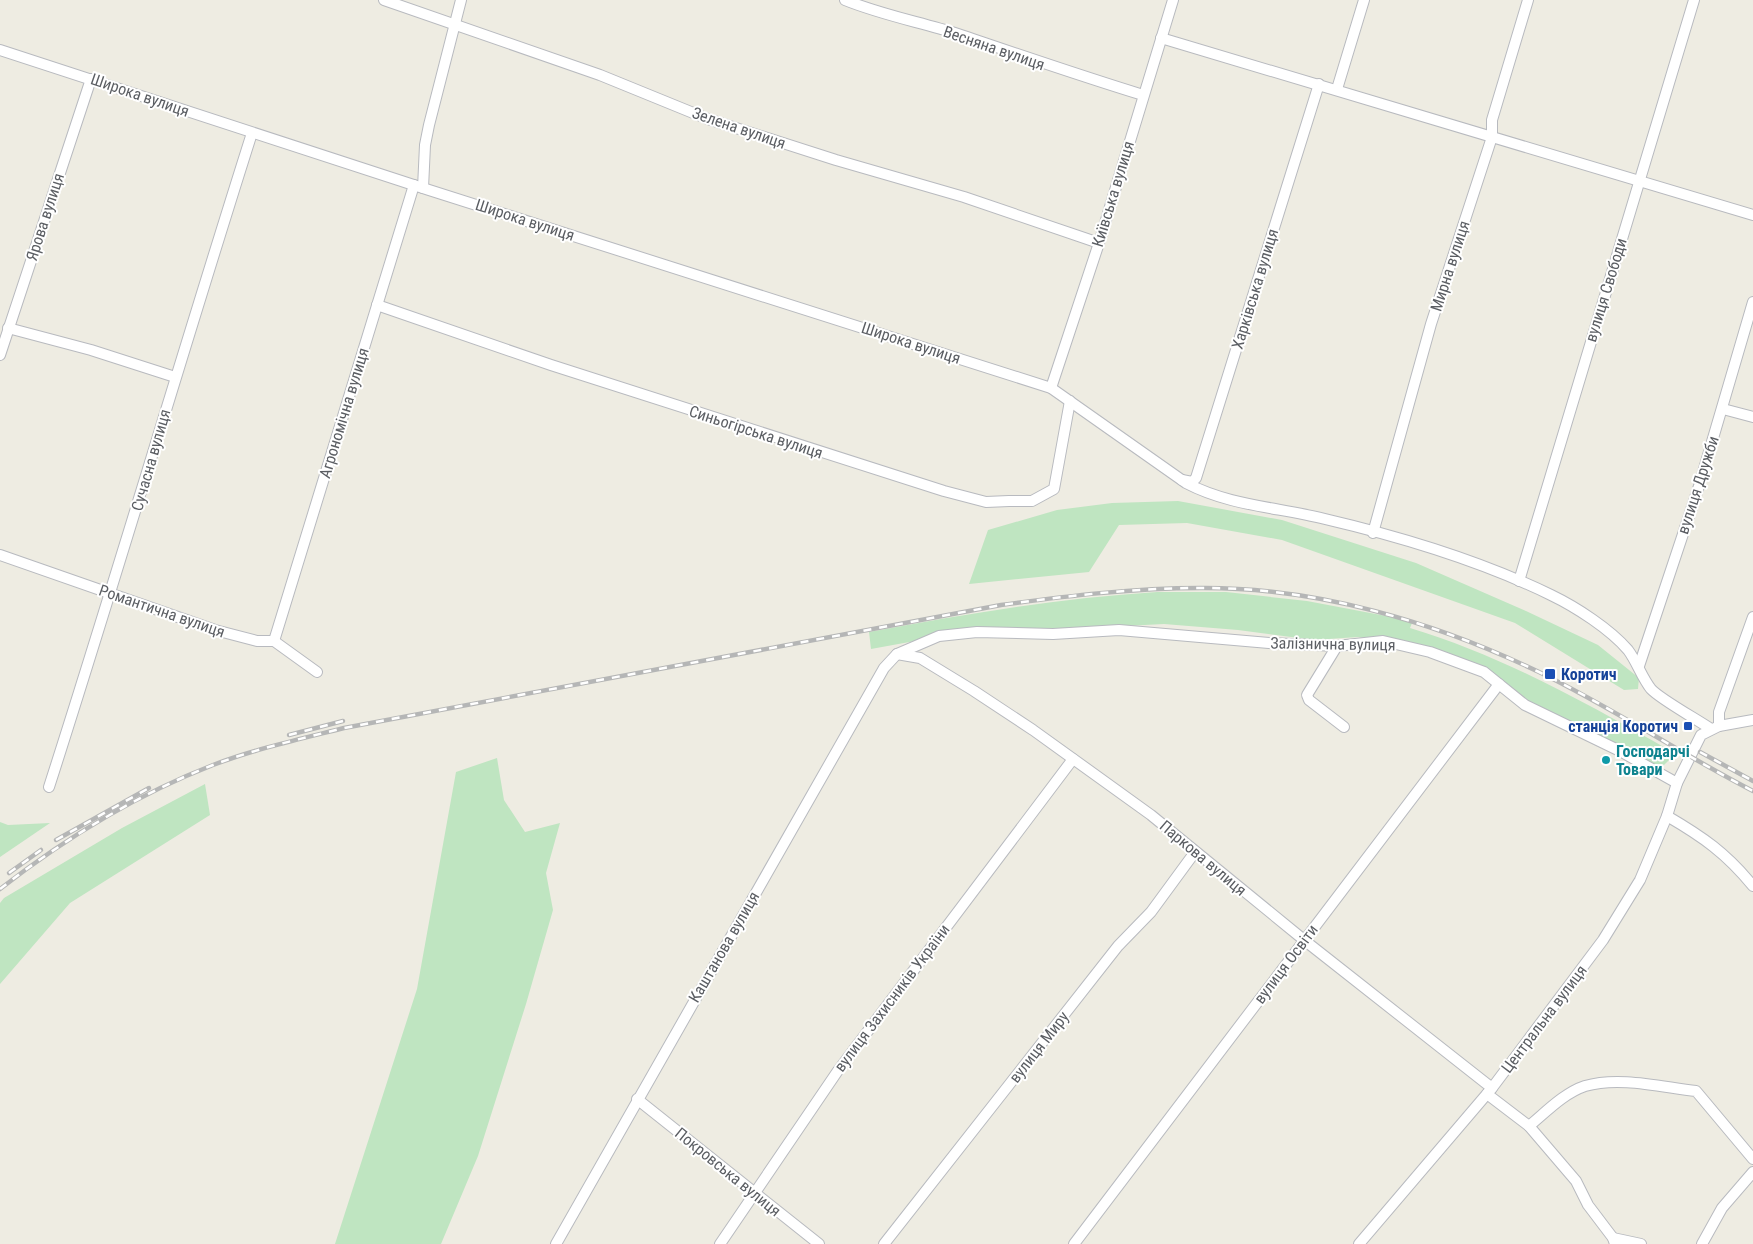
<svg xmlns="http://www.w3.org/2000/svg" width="1753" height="1244" viewBox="0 0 1753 1244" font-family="'Roboto Condensed',sans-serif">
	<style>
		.green { fill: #bfe5c1 }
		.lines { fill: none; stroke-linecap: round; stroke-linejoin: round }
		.minor-casing { stroke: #b8babf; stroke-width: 12 }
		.minor { stroke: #fff; stroke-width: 10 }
		.rail-casing { stroke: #b5b6b6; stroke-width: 4.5 }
		.rail { stroke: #fff; stroke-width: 2.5; stroke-dasharray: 8; stroke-linecap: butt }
		.transit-dot { fill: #1a4fb4; stroke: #fff; stroke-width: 2 }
		.culture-dot { fill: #0f9aa8; stroke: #fff; stroke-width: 2 }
		.labels { text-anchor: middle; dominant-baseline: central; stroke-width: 4; stroke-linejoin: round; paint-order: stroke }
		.street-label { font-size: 16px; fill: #5b5e63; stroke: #fff }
		.transit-label { font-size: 16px; font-weight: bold; fill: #164399; stroke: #fff; text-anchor: start }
		.culture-label { font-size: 16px; font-weight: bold; fill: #0d838f; stroke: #fff; text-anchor: start }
	</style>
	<rect width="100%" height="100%" fill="#eeece2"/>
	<g class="green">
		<path d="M1178,501L1282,520L1416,563L1526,611L1598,645L1639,678L1638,689L1624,690L1515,623L1282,540L1187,523L1119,525L1089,572L969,584L988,530L1057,510L1112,503Z"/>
		<path d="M1157,592H1226L1307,601L1402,619L1412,623L1410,628C1503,656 1586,703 1669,750L1671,758L1663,766H1657L1529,703L1495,679L1409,646L1358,637L1314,640L1238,630L1164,624L948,635L871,649L869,632C965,614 1060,598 1157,592Z"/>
		<path d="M497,758L504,800L525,832L560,823L546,873L553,910L526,1004L478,1156L441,1244H335L417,989L456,772Z"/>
		<path d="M205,784L210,815L70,903L0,984V903L4,898L122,828Z"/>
		<path d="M0,822L8,825L50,823L0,857Z"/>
	</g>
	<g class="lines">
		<g class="minor-casing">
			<g id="minor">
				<path d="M384,0L600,75L708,119L836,160L964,197L1099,243"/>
				<path d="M845,0C882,15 920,22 958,34C1020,55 1081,76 1143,95"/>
				<path d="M1161,38L1753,215"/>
				<path d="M0,50L429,190L1051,388L1186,483C1230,506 1277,507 1325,519C1402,537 1479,560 1551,595C1576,607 1610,629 1628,650C1637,662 1642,678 1651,689C1660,699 1698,720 1711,729"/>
				<path d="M1337,89L1364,0"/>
				<path d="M423,188L425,145L429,125L461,0"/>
				<path d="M377,305L551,365L944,491L986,502L1009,501H1032L1054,489L1070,401"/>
				<path d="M8,328L91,350L175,377"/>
				<path d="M0,355L91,79"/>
				<path d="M1051,388L1099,243L1173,0"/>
				<path d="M1723,409L1753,417"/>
				<path d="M1182,480L1192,482L1196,478L1319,84"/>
				<path d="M1373,533L1431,324L1492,137V120L1528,0"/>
				<path d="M0,555L215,630L257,641H274L317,672"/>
				<path d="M1519,581L1694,0"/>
				<path d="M274,641L414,185"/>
				<path d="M1337,646L1307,695L1309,700L1344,727"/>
				<path d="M897,654L920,658L974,691L1033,730L1151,815L1304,940L1492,1088"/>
				<path d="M1639,666L1699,486L1753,302"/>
				<path d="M1719,726V712L1753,617"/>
				<path d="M49,787C119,569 183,350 252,133"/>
				<path d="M1667,816C1703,837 1726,853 1753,886"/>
				<path d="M1487,1094L1529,1126L1576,1181L1588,1205L1613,1238L1615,1244"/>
				<path d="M637,1099L819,1244"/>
				<path d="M1529,1126C1546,1112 1564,1093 1585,1086C1619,1076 1661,1087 1696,1091L1753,1159"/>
				<path d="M1613,1238L1641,1244"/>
				<path d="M556,1244L884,668L897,654L939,636L977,632L1053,634L1119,630L1269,643L1337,646L1383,641L1430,652L1484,672L1525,705L1620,751L1677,783"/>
				<path d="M720,1244L837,1072L1073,759"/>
				<path d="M884,1244L1118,946L1151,912L1195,852"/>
				<path d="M1074,1244L1499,684"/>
				<path d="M1359,1244L1492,1088L1603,940L1640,880L1667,816L1677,783L1701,735L1719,726L1753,720"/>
				<path d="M1702,1244L1722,1208L1753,1172"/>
			</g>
		</g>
		<use href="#minor" class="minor"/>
		<g class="rail-casing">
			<g id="rail">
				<path d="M289,735L343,721"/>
				<path d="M1700,752L1753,781"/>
				<path d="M56,840L149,788"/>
				<path d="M9,873L41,850"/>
				<path d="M0,889C63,840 138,794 213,765C255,749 300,739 344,728L1001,605C1067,596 1133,588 1200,588C1317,587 1435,622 1539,672C1613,708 1681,754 1753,791"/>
			</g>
		</g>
		<use href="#rail" class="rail"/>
	</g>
	<g class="transit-dot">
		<rect x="1544" y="668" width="12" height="12" rx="2.5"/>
		<rect x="1683" y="721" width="10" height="10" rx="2.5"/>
	</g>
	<circle class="culture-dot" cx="1606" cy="760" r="5"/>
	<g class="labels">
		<g class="street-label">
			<text transform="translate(994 48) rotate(19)">Весняна вулиця</text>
			<text transform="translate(140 95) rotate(19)">Широка вулиця</text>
			<text transform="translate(739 128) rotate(19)">Зелена вулиця</text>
			<text transform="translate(1113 194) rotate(-73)">Київська вулиця</text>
			<text transform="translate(45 217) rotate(-72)">Ярова вулиця</text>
			<text transform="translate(525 220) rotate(18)">Широка вулиця</text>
			<text transform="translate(1450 266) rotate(-72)">Мирна вулиця</text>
			<text transform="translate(1255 289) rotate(-73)">Харківська вулиця</text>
			<text transform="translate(1606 290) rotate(-73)">вулиця Свободи</text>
			<text transform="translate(911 343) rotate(18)">Широка вулиця</text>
			<text transform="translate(344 413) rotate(-73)">Агрономічна вулиця</text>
			<text transform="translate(756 432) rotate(18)">Синьогірська вулиця</text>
			<text transform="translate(151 460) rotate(-74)">Сучасна вулиця</text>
			<text transform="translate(1698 485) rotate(-72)">вулиця Дружби</text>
			<text transform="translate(162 611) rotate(19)">Романтична вулиця</text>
			<text transform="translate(1333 644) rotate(1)">Залізнична вулиця</text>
			<text transform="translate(1203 858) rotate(40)">Паркова вулиця</text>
			<text transform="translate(724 947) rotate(-60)">Каштанова вулиця</text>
			<text transform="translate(1286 964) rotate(-53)">вулиця Освіти</text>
			<text transform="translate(892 998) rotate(-53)">вулиця Захисників України</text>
			<text transform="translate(1544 1019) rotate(-53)">Центральна вулиця</text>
			<text transform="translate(1039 1047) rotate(-52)">вулиця Миру</text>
			<text transform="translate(728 1172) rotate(39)">Покровська вулиця</text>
		</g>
		<g class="transit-label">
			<text x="1561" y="674">Коротич</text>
			<text x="1678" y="726" text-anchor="end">станція Коротич</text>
		</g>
		<g class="culture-label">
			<text x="1616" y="751">Господарчі<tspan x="1616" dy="18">Товари</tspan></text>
		</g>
	</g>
</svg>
